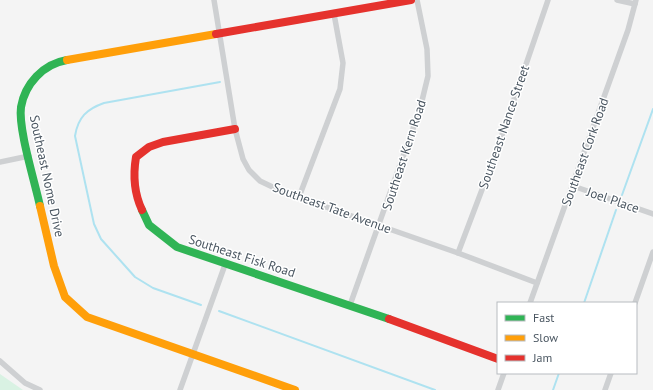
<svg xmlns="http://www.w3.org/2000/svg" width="653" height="390" viewBox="0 0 653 390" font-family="'PT Sans',sans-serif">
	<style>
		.green { fill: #d9f2e3 }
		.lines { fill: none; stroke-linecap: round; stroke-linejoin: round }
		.stream { stroke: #aee2f0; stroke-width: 2 }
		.street { stroke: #ced0d2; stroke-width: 5.5 }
		.fast { stroke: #30b455; stroke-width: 8 }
		.slow { stroke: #ff9f0a; stroke-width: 8 }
		.jam { stroke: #e5322d; stroke-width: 8 }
		.labels { text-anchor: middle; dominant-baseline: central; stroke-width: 3; stroke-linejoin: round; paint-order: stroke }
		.street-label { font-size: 13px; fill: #4a5661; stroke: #fff }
	</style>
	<rect width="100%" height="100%" fill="#f4f4f4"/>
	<path class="green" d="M0,374L23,390H0Z"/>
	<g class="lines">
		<g class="stream">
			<path d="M622,195L653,109"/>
			<path d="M584,303L616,210"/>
			<path d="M201,305L153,288L135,277L101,239L94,224L75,136C78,117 87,109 104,103L220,82"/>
			<path d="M219,311L435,390"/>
			<path d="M553,390L559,373"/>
		</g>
		<g class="street">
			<path d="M214,0L235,129L243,159L249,170L260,181L283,192L458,253L537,283"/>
			<path d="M617,0L635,4"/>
			<path d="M0,162L29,156"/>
			<path d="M573,186L653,214"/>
			<path d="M299,197L340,89L343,63L334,14"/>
			<path d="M458,253L494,158L548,0"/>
			<path d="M530,303L628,30L636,0"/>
			<path d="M635,303L653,252"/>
			<path d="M350,305L420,109L428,76L427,49L417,0"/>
			<path d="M0,361L25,383L40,390"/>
			<path d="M180,390L226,262"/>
			<path d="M498,390L504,373"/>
			<path d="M605,390L611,373"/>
		</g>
		<g class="fast">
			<path d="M40,206C35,182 18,129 21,107C25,84 43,64 67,60"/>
			<path d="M142,210L149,225L177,247L389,319"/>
		</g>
		<g class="slow">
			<path d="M67,60L216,34"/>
			<path d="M40,206L54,266L65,297L87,317L295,390"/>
		</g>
		<g class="jam">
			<path d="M216,34L411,0"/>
			<path d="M142,210C134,193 133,175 136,157L149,147L163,142L235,129"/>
			<path d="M389,319L498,359"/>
		</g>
	</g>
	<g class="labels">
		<g class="street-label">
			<text transform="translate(504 127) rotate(-71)">Southeast Nance Street</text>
			<text transform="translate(585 152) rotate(-70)">Southeast Cork Road</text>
			<text transform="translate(404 155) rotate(-72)">Southeast Kern Road</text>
			<text transform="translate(47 176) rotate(78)">Southeast Nome Drive</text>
			<text transform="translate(613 200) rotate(19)">Joel Place</text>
			<text transform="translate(332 208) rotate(20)">Southeast Tate Avenue</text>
			<text transform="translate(242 256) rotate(18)">Southeast Fisk Road</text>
		</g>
	</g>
	<rect x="497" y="302" width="140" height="72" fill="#ffffff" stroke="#b7bbc0"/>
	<rect x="505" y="315" width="20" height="6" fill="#30b455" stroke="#b7bbc0"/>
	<text x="533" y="322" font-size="12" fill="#4a5661">Fast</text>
	<rect x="505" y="335" width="20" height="6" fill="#ff9f0a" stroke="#b7bbc0"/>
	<text x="533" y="342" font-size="12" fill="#4a5661">Slow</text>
	<rect x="505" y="355" width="20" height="6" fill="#e5322d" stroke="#b7bbc0"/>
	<text x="533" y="362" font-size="12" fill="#4a5661">Jam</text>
</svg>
